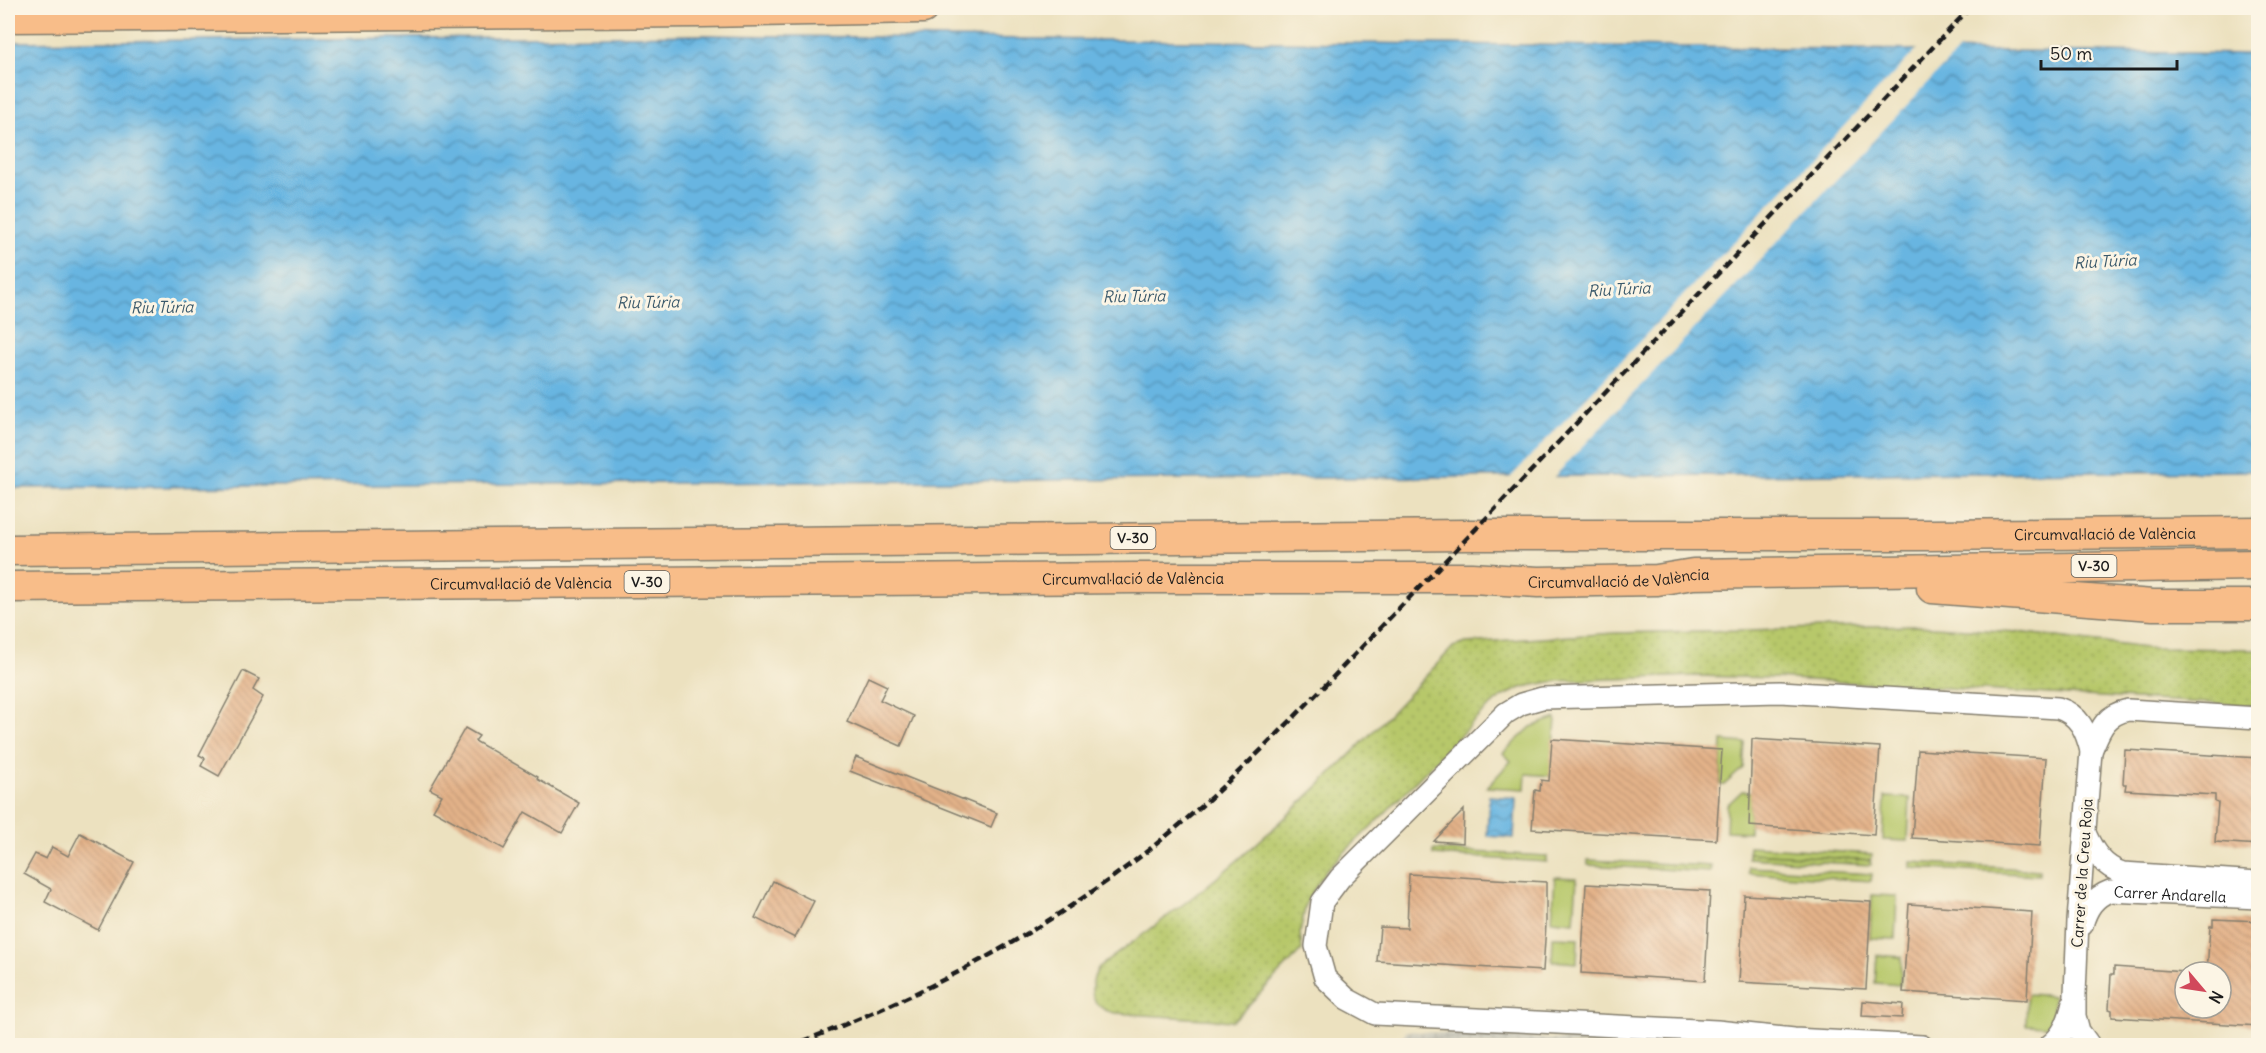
<svg xmlns="http://www.w3.org/2000/svg" width="2266" height="1053" viewBox="0 0 2266 1053" font-family="Delius,sans-serif">
	<style>
		.industrial { fill: url(#industrial-grid) }
		.grass { fill: #b7c86b; stroke: #6a7244; stroke-width: 1.5 }
		.garden { fill: url(#garden-dots); stroke: #6a7244; stroke-width: 1.5 }
		.water { fill: url(#water-waves); stroke: #42687e; stroke-width: 1.5 }
		.pier { fill: #ece1bf }
		.building { fill: url(#building-back-hatch) }
		.lines { fill: none; stroke-linecap: round; stroke-linejoin: round }
		.minor-casing { stroke: #847e6e; stroke-width: 24 }
		.highway-casing { stroke: #847e6e; stroke-width: 33 }
		.minor { stroke: #fff; stroke-width: 21 }
		.highway { stroke: #f8bd89; stroke-width: 30 }
		.rail { stroke: #1c1c1c; stroke-width: 4.5; stroke-dasharray: 9 4.5; stroke-linecap: butt }
		.labels { text-anchor: middle; dominant-baseline: central; stroke-width: 6; stroke-linejoin: round; paint-order: stroke }
		.shield { fill: #fcf5e5; stroke: #5f5d58; stroke-width: 1.5 }
		.shield-label { font-size: 14px; font-weight: bold; fill: #1c1c1c }
		.street-label { font-size: 15px; fill: #1c1c1c; stroke: #fcf5e5 }
		.water-label { font-size: 16px; font-style: italic; fill: #3a596b; stroke: #fcf5e5 }
	</style>
	<defs>
		<pattern id="industrial-grid" width="8" height="8" patternUnits="userSpaceOnUse" patternTransform="scale(1.5)"><rect width="8" height="8" fill="#c6c5b8"/><path d="M0 4h8M4 0v8" fill="none" stroke="#aaa99e"/></pattern>
		<pattern id="garden-dots" width="8" height="8" patternUnits="userSpaceOnUse" patternTransform="scale(1.5)"><rect width="8" height="8" fill="#b7c86b"/><path d="M2 2h.1M6 6h.1" fill="none" stroke="#9dab5c" stroke-width="1.8" stroke-linecap="round"/></pattern>
		<pattern id="water-waves" width="16" height="10" patternUnits="userSpaceOnUse" patternTransform="scale(1.5)"><rect width="16" height="10" fill="#67b5e1"/><path d="M0 5q4-4 8 0t8 0" fill="none" stroke="#5492b6"/></pattern>
		<pattern id="building-back-hatch" width="6" height="6" patternUnits="userSpaceOnUse" patternTransform="scale(1.5)"><rect width="6" height="6" fill="#e3b289"/><path d="M-1 5l2 2M0 0l6 6M5-1l2 2" fill="none" stroke="#c29876"/></pattern>
	</defs>
	<rect width="100%" height="100%" fill="#fcf5e5"/>
	<filter id="ink" filterUnits="userSpaceOnUse"><feTurbulence type="fractalNoise" baseFrequency=".0167" numOctaves="2"/><feDisplacementMap in="SourceGraphic" scale="12" xChannelSelector="R" yChannelSelector="G"/><feConvolveMatrix kernelMatrix="1 2 1 2 8 2 1 2 1" color-interpolation-filters="sRGB"/></filter>
	<filter id="wash" filterUnits="userSpaceOnUse"><feTurbulence type="fractalNoise" baseFrequency=".008" numOctaves="4" result="noise"/><feDisplacementMap in="SourceGraphic" scale="24" xChannelSelector="R" yChannelSelector="G"/><feGaussianBlur stdDeviation="1.35" result="paint"/><feColorMatrix in="noise" values="0 0 0 0 0 0 0 0 0 0 0 0 0 0 0 0 0 1.4 0 .05"/><feComposite in="paint" operator="in"/></filter>
	<g filter="url(#wash)">
		<rect width="100%" height="100%" fill="#ece1bf"/>
		<path class="industrial" d="M1407,1031L1651,1045H1395Z"/>
		<g class="grass">
			<path d="M1556,718L1552,776L1526,774L1525,789L1487,787L1511,761L1503,753L1531,727Z"/>
			<path d="M1722,741L1745,743L1743,768L1724,785H1720Z"/>
			<path d="M1742,791L1751,792L1749,832L1726,831L1727,805Z"/>
			<path d="M1885,797L1910,798L1908,841L1883,840Z"/>
			<path d="M1749,846L1872,854L1871,860L1748,853Z"/>
			<path d="M1749,867L1872,874L1871,881L1749,873Z"/>
			<path d="M1555,877L1577,878L1574,922L1552,920Z"/>
			<path d="M1872,895L1897,896L1895,939L1870,938Z"/>
			<path d="M1553,937L1578,938L1577,963L1552,961Z"/>
			<path d="M1877,955L1902,957L1900,985L1875,983Z"/>
			<path d="M2027,994L2054,996L2052,1016L2047,1026L2026,1025Z"/>
		</g>
		<g class="garden">
			<path d="M1916,626L2018,632L2146,648L2258,649V706L1774,678L1697,676L1556,681L1523,687L1502,697L1482,713L1384,814L1325,871L1306,903L1300,933L1302,950L1233,1021L1115,1013C1089,1008 1087,987 1099,967C1142,935 1185,905 1226,870C1307,802 1381,724 1453,647L1466,643L1616,633Z"/>
			<path d="M1433,850L1547,856V862L1433,855Z"/>
			<path d="M1748,853L1871,860V865L1748,858Z"/>
			<path d="M1588,860L1711,866L1710,872L1588,865Z"/>
			<path d="M1911,862L2039,870V875L1911,868Z"/>
		</g>
		<g class="water">
			<path d="M703,35L2258,54V471L8,488V42Z"/>
			<path d="M1489,796L1516,798L1514,838L1487,836Z"/>
		</g>
		<path class="pier" d="M1919,47H1962L1551,480H1508Z"/>
		<g id="blocks">
			<g class="building">
				<path d="M243,671L259,679L253,690L263,697L219,776L201,766L205,758L199,755Z"/>
				<path d="M868,677L887,686L880,700L914,716L901,746L847,722Z"/>
				<path d="M465,728L479,736L475,741L538,777L537,779L579,803L562,833L525,812L504,849L433,810L442,795L430,789Z"/>
				<path d="M1552,739L1722,750L1716,840L1532,829L1535,790L1540,791L1541,780L1549,781Z"/>
				<path d="M1752,739L1880,747L1874,835L1749,826Z"/>
				<path d="M1918,750L2046,758L2040,846L1912,838Z"/>
				<path d="M2125,750L2259,758V845L2215,842L2218,803L2215,802V795L2125,790L2126,784H2123Z"/>
				<path d="M856,757L997,813L991,827L850,771Z"/>
				<path d="M1464,810L1463,843L1434,841Z"/>
				<path d="M80,833L134,862L98,930L45,902L51,889L24,874L35,854L46,859L52,847L68,856Z"/>
				<path d="M1409,874L1546,882V924L1543,971L1377,961L1380,927L1407,928Z"/>
				<path d="M773,881L814,901L795,938L755,918Z"/>
				<path d="M1586,884L1710,891L1705,981L1581,973Z"/>
				<path d="M1744,895L1871,902L1866,989L1739,982Z"/>
				<path d="M1909,904L2032,912L2027,1000L1903,992Z"/>
				<path d="M2213,919L2259,921V1026L2112,1017V1010L2109,1009L2111,974H2114V967L2185,972V1008H2221V972H2207L2210,926H2213Z"/>
				<path d="M1863,1001L1903,1004L1902,1018L1862,1016Z"/>
			</g>
		</g>
	</g>
	<g filter="url(#ink)">
		<use href="#blocks" fill-opacity="0" stroke="#847e6e" stroke-width="1.5"/>
		<g class="lines">
			<g class="minor-casing">
				<g id="minor">
					<path d="M2091,751C2100,730 2104,715 2128,710L2258,718"/>
					<path d="M2085,833C2093,851 2103,867 2123,873L2258,882"/>
					<path id="s1" d="M2082,925C2087,908 2094,897 2110,891L2258,898"/>
					<path d="M1922,1046L1794,1039L1717,1031L1375,1014L1347,999L1325,978L1316,946L1322,902L1340,878L1506,713L1521,704L1542,698L1780,692L2058,708C2080,715 2086,731 2091,751L2078,921L2075,994V1016L2079,1031L2090,1046"/>
					<path d="M2049,1046C2064,1035 2069,1020 2073,1003"/>
				</g>
			</g>
			<g class="highway-casing">
				<g id="highway">
					<path d="M8,17L702,12L923,8"/>
					<path id="s2" d="M8,550L1466,535H1930L2258,532"/>
					<path id="s3" d="M8,587L1134,578H1472L1538,582L1657,580L1693,574C1882,572 2070,567 2258,565"/>
					<path d="M1932,588L2153,605H2258"/>
				</g>
			</g>
			<use href="#minor" class="minor"/>
			<use href="#highway" class="highway"/>
			<path class="rail" d="M790,1046C909,1002 1019,946 1121,871C1209,807 1285,727 1360,649C1417,589 1475,531 1531,471C1678,316 1824,162 1970,8"/>
		</g>
	</g>
	<g class="labels">
		<g class="shield">
			<rect x="1110.5" y="527" width="45" height="22" rx="4.5"/>
			<rect x="2071.5" y="555" width="45" height="22" rx="4.5"/>
			<rect x="624.5" y="571" width="45" height="22" rx="4.5"/>
		</g>
		<g class="shield-label">
			<text x="1133" y="538">V-30</text>
			<text x="2094" y="566">V-30</text>
			<text x="647" y="582">V-30</text>
		</g>
		<g class="street-label">
			<text stroke="none"><textPath href="#s2" startOffset="2097">Circumval·lació de València</textPath></text>
			<text stroke="none"><textPath href="#s3" startOffset="1611">Circumval·lació de València</textPath></text>
			<text stroke="none"><textPath href="#s3" startOffset="1125">Circumval·lació de València</textPath></text>
			<text stroke="none"><textPath href="#s3" startOffset="513">Circumval·lació de València</textPath></text>
			<text transform="translate(2082 873) rotate(-86)">Carrer de la Creu Roja</text>
			<text stroke="none"><textPath href="#s1" startOffset="106">Carrer Andarella</textPath></text>
		</g>
		<g class="water-label">
			<text transform="translate(2105 261) rotate(-3)">Riu Túria</text>
			<text transform="translate(1619 289) rotate(-3)">Riu Túria</text>
			<text transform="translate(1134 296) rotate(-1)">Riu Túria</text>
			<text transform="translate(648 302) rotate(-1)">Riu Túria</text>
			<text transform="translate(162 307) rotate(-1)">Riu Túria</text>
		</g>
	</g>
	<rect width="2266" height="1053" fill="none" stroke="#fcf5e5" stroke-width="30"/>
	<g transform="translate(2203 990) rotate(119)"><circle r="28" fill="#fcf5e5" stroke="#a29e95" stroke-width="1.5"/>
	<path d="M0-4.5L10 22L0 15L-10 22Z" fill="#d1495b"/>
	<text y="-9" font-size="16" font-weight="bold" text-anchor="middle" fill="#1c1c1c">N</text>
	</g>
	<path d="M2041 60v9h136v-9" fill="none" stroke="#1c1c1c" stroke-width="3"/>
	<text x="2050" y="60" font-size="18" fill="#1c1c1c" stroke="#fcf5e5" stroke-width="4.5" paint-order="stroke">50 m</text>
</svg>
